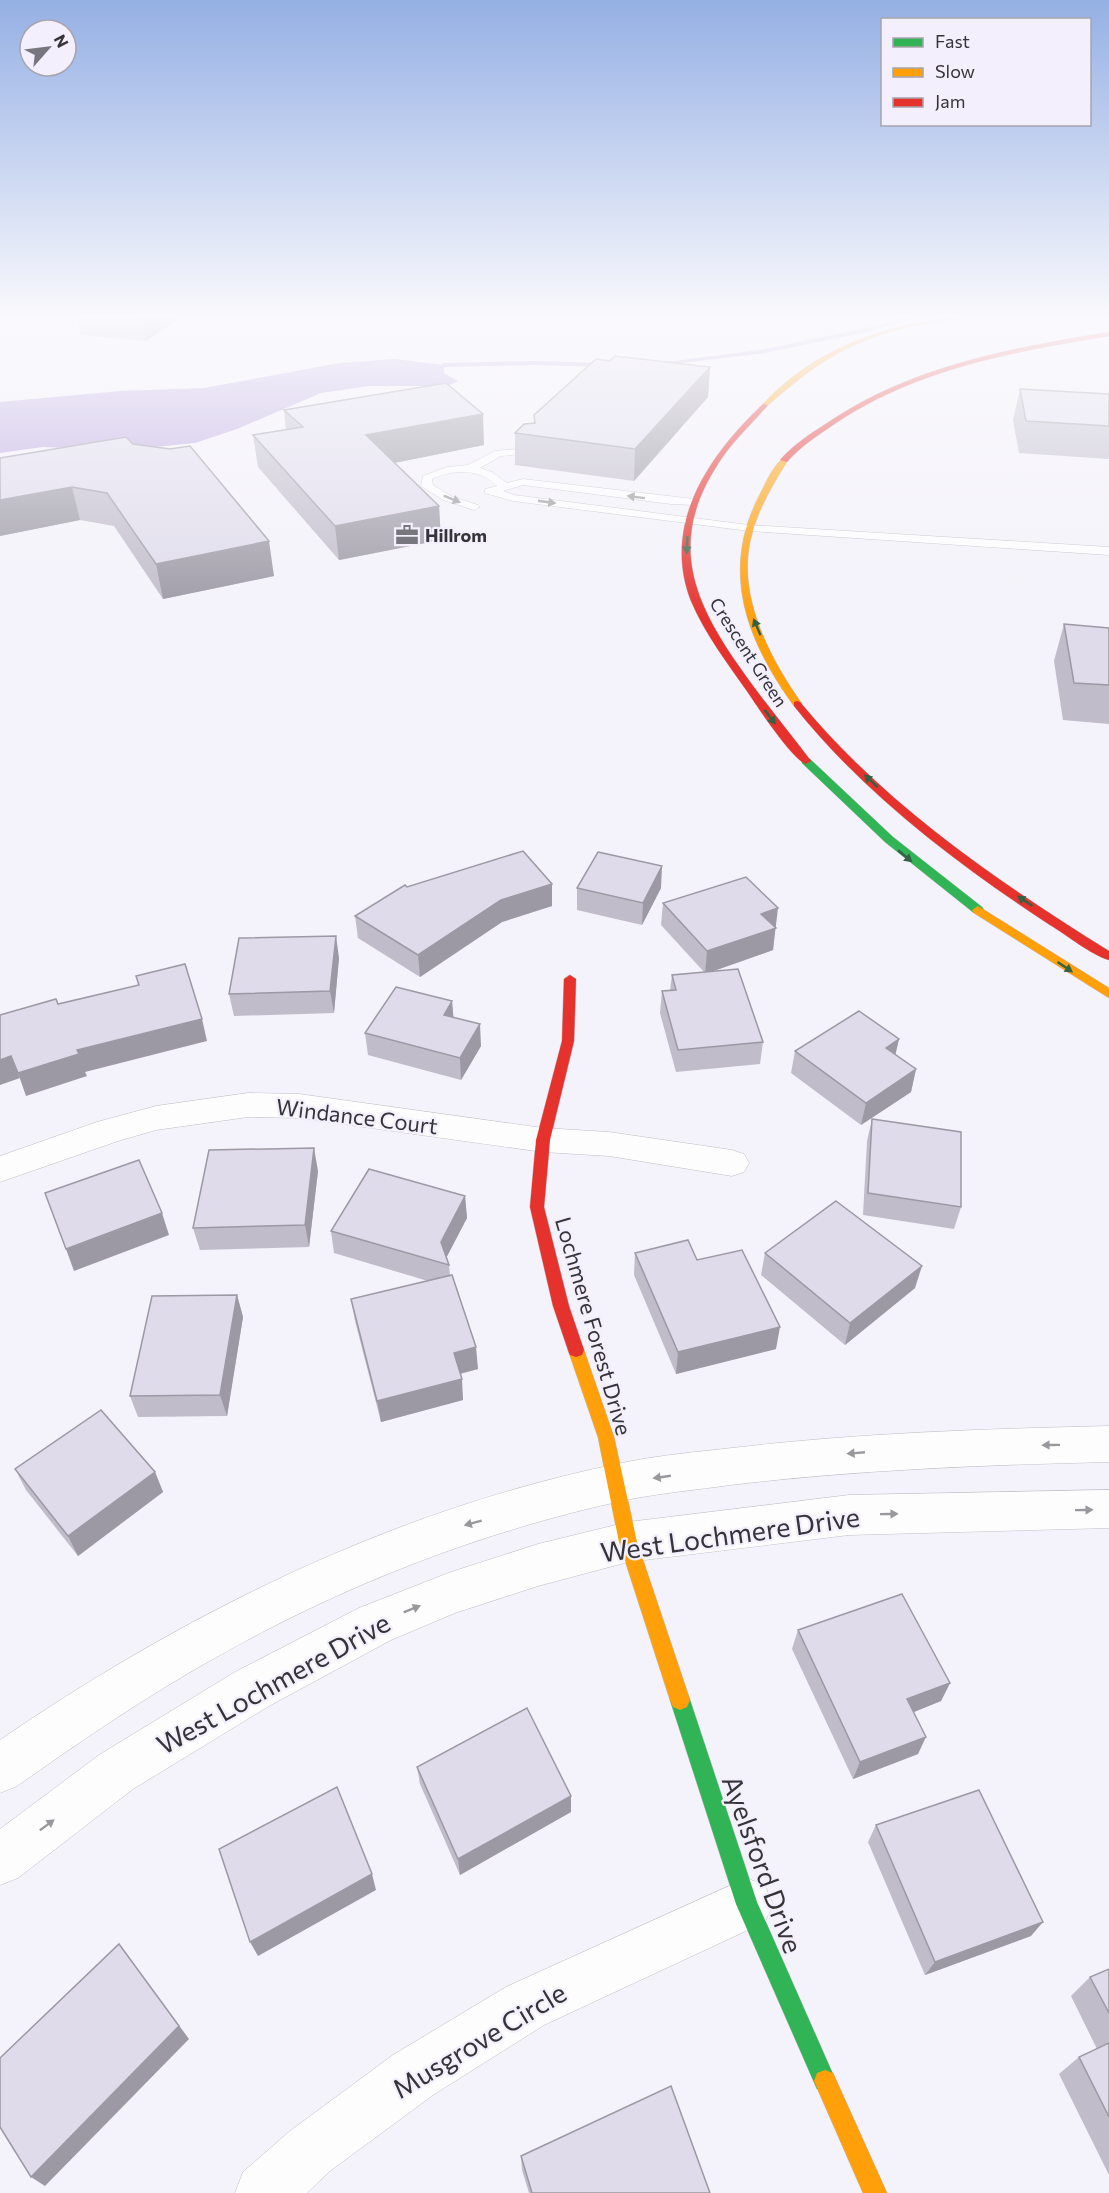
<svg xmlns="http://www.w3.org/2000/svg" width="1109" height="2193" viewBox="0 0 1109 2193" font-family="Commissioner,sans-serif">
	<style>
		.green { fill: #e7e0fa }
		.water { fill: #baa9df }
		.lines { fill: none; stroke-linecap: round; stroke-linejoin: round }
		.stream { fill: #baa9df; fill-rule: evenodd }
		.lane-casing { stroke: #bfbec4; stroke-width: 1 }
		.street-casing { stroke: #bfbec4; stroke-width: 1 }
		.fast-casing { stroke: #bfbec4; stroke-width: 1 }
		.slow-casing { stroke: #bfbec4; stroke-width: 1 }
		.jam-casing { stroke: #bfbec4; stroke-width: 1 }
		.lane { fill: #fdfdfe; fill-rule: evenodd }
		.street { fill: #fdfdfe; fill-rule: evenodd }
		.fast { fill: #30b455; fill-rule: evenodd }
		.slow { fill: #ff9f0a; fill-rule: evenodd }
		.jam { fill: #e5322d; fill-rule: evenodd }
		.wall { fill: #c0bcca }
		.shaded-wall { fill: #9c99a4 }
		.building { fill: #dfdbeb; stroke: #9c99a4; stroke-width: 1.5 }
		.oneway { fill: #99989c }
		.oneway2 { fill: #336143 }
		.labels { text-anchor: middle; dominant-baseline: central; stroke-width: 4.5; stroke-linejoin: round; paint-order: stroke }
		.far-poi-label { font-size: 18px; font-weight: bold; fill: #353439; stroke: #f3effd; text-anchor: start }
		.far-street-label { font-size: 18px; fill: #353439; stroke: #f3effd }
		.street-label { font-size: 22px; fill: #353439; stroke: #f3effd }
		.near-street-label { font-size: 27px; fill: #353439; stroke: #f3effd }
	</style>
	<rect width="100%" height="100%" fill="#f4f2fa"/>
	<path class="green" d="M554,314H685L646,319L631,317L606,321L593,320L587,315L563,317Z"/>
	<path class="water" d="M395,359L444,365V373L458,381L448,386H369L321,393L237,429L195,443L123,450L43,447L0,453V402L120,391L204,388L340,363Z"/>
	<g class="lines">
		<g class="stream">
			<path d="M922,314H930L863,333L759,354L654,366L651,364L759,350L862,329Z"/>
			<path d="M536,361L604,363L607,365L604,367L536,365L444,367L441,365L444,363Z"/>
		</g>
		<g class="lane-casing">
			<path id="lane" d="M530,448L534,449V453L501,456L480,468L492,472L507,483L523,479L694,499L700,502L694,505L671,504L523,485L503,491L514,495L749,525L1109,547V555L749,531L513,501L485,493V489L497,486C479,468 454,469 432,479L433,485L451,496L478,505L480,507L474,510L443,500L421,486L423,476L447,467L468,465L495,451Z"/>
		</g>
		<g class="street-casing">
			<g id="street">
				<path d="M248,1093L299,1094L543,1128L609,1132L732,1150L744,1154L749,1163L744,1172L732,1176L609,1156L543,1152L299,1118L248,1117L156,1130L118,1141L0,1182V1156L97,1122L156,1106Z"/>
				<path d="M1109,1426V1462C982,1465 856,1470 730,1485C696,1490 660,1493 626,1500C482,1531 341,1586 213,1659C145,1697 81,1741 17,1786L0,1793V1740C190,1610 400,1507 627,1462C662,1455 697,1452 732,1448C857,1433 983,1429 1109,1426Z"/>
				<path d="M1109,1490V1528L849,1535L628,1562L538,1586L455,1613L391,1640L269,1706L133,1789L18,1878L0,1885V1829L99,1755L235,1672L359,1608L451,1572L538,1544L628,1522L849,1495Z"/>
				<path d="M747,1878L765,1886L773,1904L765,1922L544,2025L433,2095L330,2171L307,2193H235L243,2172L290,2131L393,2055L506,1987Z"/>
			</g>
		</g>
		<g class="fast-casing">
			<g id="fast">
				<path d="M806,758L810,759L893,837L982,907L984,910L982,913H974L885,842L802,763V759Z"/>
				<path d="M680,1690L687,1693L690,1700L757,1902L836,2081L833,2089L825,2092L817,2089L736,1904L670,1700L673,1693Z"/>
			</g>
		</g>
		<g class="slow-casing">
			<g id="slow">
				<path d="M996,314H1100L1097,316C1011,316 914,310 837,354C811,368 789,387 767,406L762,405C826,337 907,319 996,314Z"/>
				<path d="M784,458L788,460C774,483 759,507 752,534C735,593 769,657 802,704L797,707L794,706C747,641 720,572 759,496C765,485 773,464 784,458Z"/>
				<path d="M978,906L1109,988V998L974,913L972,910Z"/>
				<path d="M576,1343L582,1345L584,1350L614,1437L637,1542L690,1700L687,1707L680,1710L673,1707L670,1700L619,1542L598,1437L568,1350L570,1345Z"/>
				<path d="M825,2070L833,2073L887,2193H863L814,2081L817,2073Z"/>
			</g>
		</g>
		<g class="jam-casing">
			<g id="jam">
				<path d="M1109,332V336C1012,352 916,369 833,425C817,436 800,447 787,462L780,460C793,445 810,434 827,423C911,366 1010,348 1109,332Z"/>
				<path d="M763,404L768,405C751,425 732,442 718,464C670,538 690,595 736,662C760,697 786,728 811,761L806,764C792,759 759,709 749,694C728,664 705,634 691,601C661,524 709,455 763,404Z"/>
				<path d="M797,701L800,702C884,804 998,882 1109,951V960C1091,955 1067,935 1050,925C957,864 863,793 794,706V702Z"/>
				<path d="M570,975L576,979L574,1041L550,1140L544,1207L569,1306L584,1350L582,1355L576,1357L570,1355L568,1350L553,1306L530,1207L536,1140L562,1041L564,979Z"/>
			</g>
		</g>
		<use href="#lane" class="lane"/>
		<use href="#street" class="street"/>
		<use href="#fast" class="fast"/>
		<use href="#slow" class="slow"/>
		<use href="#jam" class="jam"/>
	</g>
	<g class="wall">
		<path d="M76,314H186L146,341L81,335Z"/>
		<path d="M610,361L710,367L708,397L634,481L515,465V433L534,423V415Z"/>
		<path d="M1020,389L1109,394V459L1019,453L1013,420Z"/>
		<path d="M284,410L484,445L394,463L439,506L441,540L339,560L258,467L253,435L286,430Z"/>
		<path d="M133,444L274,576L163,599L114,526L80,520L0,536V458Z"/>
		<path d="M1064,624L1109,628V724L1063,720L1054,661Z"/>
		<path d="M407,887L552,906L502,922L420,977L358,938L355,916Z"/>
		<path d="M577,888H661L642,925L577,910Z"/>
		<path d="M663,903L775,927L773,950L711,972L763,1042L760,1064L676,1072L660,1013L662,991L670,990L672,975L704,972L661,925Z"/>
		<path d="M339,958L334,1013L234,1016L229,994Z"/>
		<path d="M452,1001L453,1017L481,1046L461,1080L368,1055L365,1033Z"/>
		<path d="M899,1039L895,1054L916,1069L911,1092L861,1125L791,1073L795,1051Z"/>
		<path d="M872,1119L961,1207L954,1229L863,1215L867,1141Z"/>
		<path d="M318,1171L309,1247L200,1250L193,1228Z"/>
		<path d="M465,1196L467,1218L446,1258L449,1265L450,1276L478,1369L460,1374L463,1400L381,1422L355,1321L351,1299L428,1281L334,1253L331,1231Z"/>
		<path d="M635,1253L776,1349L676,1374L634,1275Z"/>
		<path d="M765,1253L915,1288L845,1345L761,1275Z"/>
		<path d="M237,1295L243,1317L227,1416L138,1417L130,1396Z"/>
		<path d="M15,1469L155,1472L163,1492L78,1556L26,1490Z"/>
		<path d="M798,1630L950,1683L941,1701L914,1712L918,1754L853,1779L792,1649Z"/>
		<path d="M417,1767L571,1812L460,1875L420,1784Z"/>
		<path d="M876,1825L1031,1936L925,1975L868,1842Z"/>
		<path d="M1109,1969V2175L1059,2074L1079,2057L1097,2049L1071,1996L1090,1977Z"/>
		<path d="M521,2156L710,2193H529L522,2170Z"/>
	</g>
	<g class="shaded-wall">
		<path d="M140,314H186L146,341Z"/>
		<path d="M710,367L708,397L634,481L635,449Z"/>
		<path d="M483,414L484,445L369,468L366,435Z"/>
		<path d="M72,487L80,520L0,536V500Z"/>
		<path d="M439,506L441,540L339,560L335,526Z"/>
		<path d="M269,541L274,576L163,599L156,564Z"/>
		<path d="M662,866L661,888L642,925L643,903Z"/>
		<path d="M552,884V906L502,922L420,977L418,955L501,900Z"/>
		<path d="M778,908L773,950L705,974L707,951L761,914Z"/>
		<path d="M336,936L339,958L334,1013L330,991Z"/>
		<path d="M452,1001L454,1023L444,1015Z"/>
		<path d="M202,1019L207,1041L85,1072L87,1076L26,1096L18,1073L77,1050Z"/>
		<path d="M480,1024L481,1046L461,1080L460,1058Z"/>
		<path d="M899,1039L894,1061L886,1048Z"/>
		<path d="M11,1056L20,1078L0,1085V1060Z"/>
		<path d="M916,1069L911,1092L861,1125L866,1103Z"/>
		<path d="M314,1148L318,1171L309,1247L305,1225Z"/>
		<path d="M465,1196L467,1218L443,1264L441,1242Z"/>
		<path d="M162,1213L169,1235L74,1271L66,1249Z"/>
		<path d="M922,1266L915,1288L845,1345L850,1323Z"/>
		<path d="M237,1295L243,1317L227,1416L220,1395Z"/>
		<path d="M780,1327L776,1349L676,1374L678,1352Z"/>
		<path d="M476,1347L478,1369L455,1375L454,1353Z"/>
		<path d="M462,1379L463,1400L381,1422L377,1401Z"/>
		<path d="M155,1472L163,1492L78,1556L68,1536Z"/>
		<path d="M950,1683L941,1701L899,1718L907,1699Z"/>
		<path d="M926,1737L918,1754L853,1779L860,1762Z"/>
		<path d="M571,1796V1812L460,1875L458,1859Z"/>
		<path d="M372,1874L376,1890L258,1956L250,1942Z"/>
		<path d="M1043,1922L1031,1936L925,1975L935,1962Z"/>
		<path d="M119,1944L189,2039L45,2186L31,2177Z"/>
	</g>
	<g class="building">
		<path d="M615,356L710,367L635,449L515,433L524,424L535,423L534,415L596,359L610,361Z"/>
		<path d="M446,383L483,414L366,435L439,506L335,526L253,435L303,427L284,410Z"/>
		<path d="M1020,389L1109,394V426L1026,421Z"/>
		<path d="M126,437L133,444L170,449L190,446L269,541L156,564L107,493L72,487L0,500V458Z"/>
		<path d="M1064,624L1109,628V685L1074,683Z"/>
		<path d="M523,851L552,884L501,900L418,955L355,916L405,885L407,887Z"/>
		<path d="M598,852L662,866L643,903L577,888Z"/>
		<path d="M746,877L778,908L761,914L776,928L707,951L663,903Z"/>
		<path d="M336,936L330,991L229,994L239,938Z"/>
		<path d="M185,964L202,1019L77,1050L79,1054L18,1073L11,1056L0,1060V1015L56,999L58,1004L139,985L136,976Z"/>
		<path d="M738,969L763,1042L678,1050L662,991L676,990L672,975Z"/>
		<path d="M396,987L452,1001L444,1015L480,1024L460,1058L365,1033Z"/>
		<path d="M859,1011L899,1039L886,1048L916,1069L866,1103L795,1051Z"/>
		<path d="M872,1119L961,1132V1207L868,1193Z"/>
		<path d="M314,1148L305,1225L193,1228L209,1150Z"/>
		<path d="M139,1160L162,1213L66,1249L45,1193Z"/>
		<path d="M369,1169L465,1196L441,1242L449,1265L331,1231Z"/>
		<path d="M836,1201L922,1266L850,1323L765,1253Z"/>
		<path d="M688,1240L697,1260L742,1250L780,1327L678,1352L635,1253Z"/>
		<path d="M452,1275L476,1347L454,1353L462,1379L377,1401L351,1299Z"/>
		<path d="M237,1295L220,1395L130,1396L152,1296Z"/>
		<path d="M101,1410L155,1472L68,1536L15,1469Z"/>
		<path d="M902,1594L950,1683L907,1699L926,1737L860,1762L798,1630Z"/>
		<path d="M527,1708L571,1796L458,1859L417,1767Z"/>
		<path d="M337,1787L372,1874L250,1942L219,1849Z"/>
		<path d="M979,1790L1043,1922L935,1962L876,1825Z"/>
		<path d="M119,1944L179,2026L31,2177L0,2127V2058Z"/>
		<path d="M1109,1969V2013L1090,1977Z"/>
		<path d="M1109,2043V2117L1079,2057Z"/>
		<path d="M671,2086L710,2193H532L521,2156Z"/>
	</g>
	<defs><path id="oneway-solid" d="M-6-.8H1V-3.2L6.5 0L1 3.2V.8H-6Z" transform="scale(1.5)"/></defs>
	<g class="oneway">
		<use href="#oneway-solid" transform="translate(636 497) rotate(-173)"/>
		<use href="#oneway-solid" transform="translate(452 499) rotate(22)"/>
		<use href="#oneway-solid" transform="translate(547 502) rotate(8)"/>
		<use href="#oneway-solid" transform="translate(1051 1445) rotate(179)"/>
		<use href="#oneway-solid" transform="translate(856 1453) rotate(175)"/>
		<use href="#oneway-solid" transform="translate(662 1477) rotate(172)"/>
		<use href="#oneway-solid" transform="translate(1084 1510) rotate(-1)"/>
		<use href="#oneway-solid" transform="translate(889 1514) rotate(-1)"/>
		<use href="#oneway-solid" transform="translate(473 1523) rotate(165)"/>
		<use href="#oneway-solid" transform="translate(412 1609) rotate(-22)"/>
		<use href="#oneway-solid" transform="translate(47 1825) rotate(-37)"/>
	</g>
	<g class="oneway2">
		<use href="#oneway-solid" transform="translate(687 545) rotate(93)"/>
		<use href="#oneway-solid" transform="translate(757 627) rotate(-113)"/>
		<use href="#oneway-solid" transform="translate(770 717) rotate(53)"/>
		<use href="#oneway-solid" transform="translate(871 781) rotate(-137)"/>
		<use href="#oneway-solid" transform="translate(905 856) rotate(40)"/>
		<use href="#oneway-solid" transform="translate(1025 901) rotate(-146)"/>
		<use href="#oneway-solid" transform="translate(1065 967) rotate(34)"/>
	</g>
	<linearGradient id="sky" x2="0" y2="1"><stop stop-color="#95b0e4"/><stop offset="0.51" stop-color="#faf9fd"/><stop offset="1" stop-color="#faf9fd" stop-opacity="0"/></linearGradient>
	<rect width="1109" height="621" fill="url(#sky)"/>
	<defs>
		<g id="office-bare" transform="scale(1.8)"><path d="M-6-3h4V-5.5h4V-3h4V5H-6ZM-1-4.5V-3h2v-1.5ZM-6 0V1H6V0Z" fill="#78767d" stroke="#f3effd" stroke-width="2.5" paint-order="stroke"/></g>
	</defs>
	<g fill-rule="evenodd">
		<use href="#office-bare" x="407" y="535"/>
	</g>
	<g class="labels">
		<g class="far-poi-label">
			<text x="425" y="535">Hillrom</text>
		</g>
		<g class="far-street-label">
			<text transform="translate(749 652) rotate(57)">Crescent Green</text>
		</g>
		<g class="street-label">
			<text transform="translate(357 1116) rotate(7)">Windance Court</text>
			<text transform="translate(594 1326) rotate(74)">Lochmere Forest Drive</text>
		</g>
		<g class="near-street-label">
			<text transform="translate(730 1534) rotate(-8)">West Lochmere Drive</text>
			<text transform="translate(273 1683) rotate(-29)">West Lochmere Drive</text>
			<text transform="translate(763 1864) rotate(70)">Ayelsford Drive</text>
			<text transform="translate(479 2040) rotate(-31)">Musgrove Circle</text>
		</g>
	</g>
	<rect x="881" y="18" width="210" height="108" fill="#f3effd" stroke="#a7a4af" stroke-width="1.5"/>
	<rect x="893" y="38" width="30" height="9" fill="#30b455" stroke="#a7a4af" stroke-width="1.5"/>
	<text x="935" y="48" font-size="18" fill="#353439">Fast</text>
	<rect x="893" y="68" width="30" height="9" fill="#ff9f0a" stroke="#a7a4af" stroke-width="1.5"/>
	<text x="935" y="78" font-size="18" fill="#353439">Slow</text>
	<rect x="893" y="98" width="30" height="9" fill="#e5322d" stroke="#a7a4af" stroke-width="1.5"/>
	<text x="935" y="108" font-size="18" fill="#353439">Jam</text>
	<g transform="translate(48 48) rotate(62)"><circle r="28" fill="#f3effd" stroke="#a7a4af" stroke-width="1.5"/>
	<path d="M0-4.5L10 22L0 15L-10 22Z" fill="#78767d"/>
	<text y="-9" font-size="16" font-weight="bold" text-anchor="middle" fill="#353439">N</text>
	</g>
</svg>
